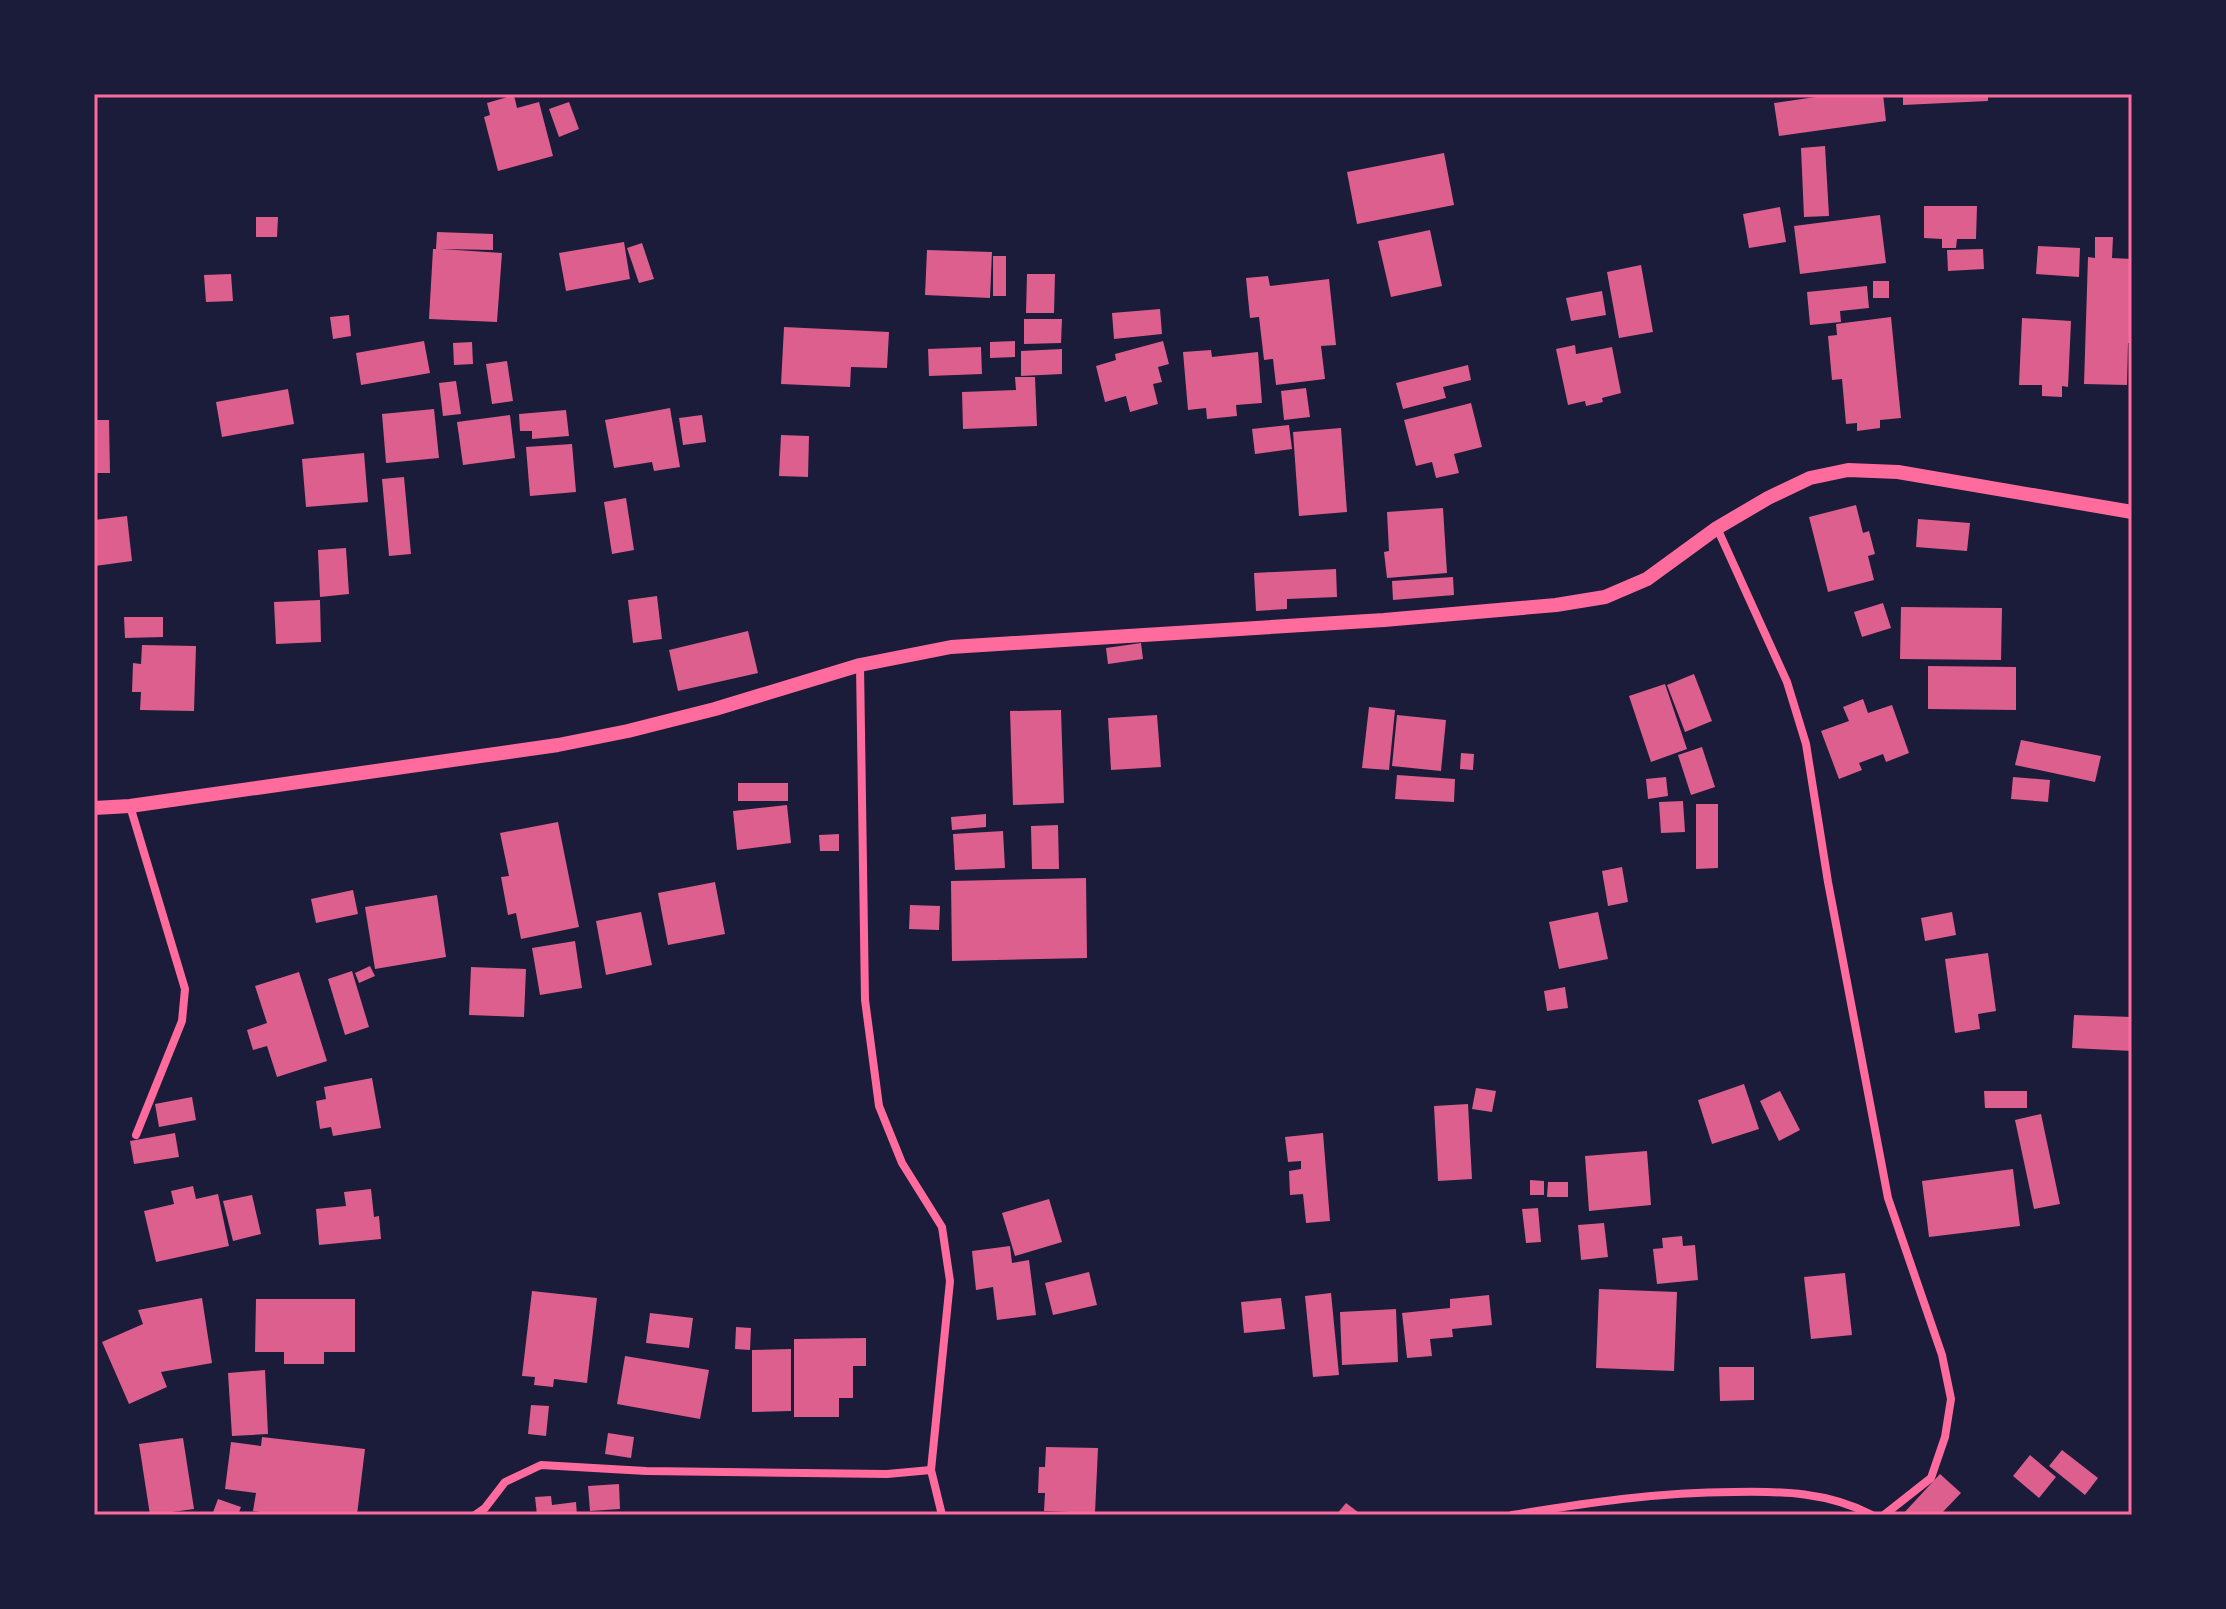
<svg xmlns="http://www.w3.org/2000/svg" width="2226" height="1609" viewBox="0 0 2226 1609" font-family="Overpass,sans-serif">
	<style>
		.building { fill: #dd5f8e }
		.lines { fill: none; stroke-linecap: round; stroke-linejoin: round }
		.minor { stroke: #ff6b9d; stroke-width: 8 }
		.tertiary { stroke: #ff6b9d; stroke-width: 14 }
		.neatline { fill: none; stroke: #ff6b9d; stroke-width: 3 }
	</style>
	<rect width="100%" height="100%" fill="#1b1b3a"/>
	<g class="building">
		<path d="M1836,94H1883L1886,121L1779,136L1774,103Z"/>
		<path d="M1903,94H1988V101L1903,105Z"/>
		<path d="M514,95L517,108L539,102L553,156L498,171L484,117L490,115L487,103Z"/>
		<path d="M569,102L579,129L559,137L549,109Z"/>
		<path d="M1825,146L1829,216L1804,217L1801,148Z"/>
		<path d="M1444,153L1454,205L1357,224L1347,172Z"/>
		<path d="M1924,206H1977L1976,239H1957L1956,248H1942V239L1924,238Z"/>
		<path d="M1780,207L1786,242L1749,248L1743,214Z"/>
		<path d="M1880,215L1886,263L1800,274L1794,226Z"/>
		<path d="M256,217H278L277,237H256Z"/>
		<path d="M1430,230L1442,286L1391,297L1378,241Z"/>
		<path d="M437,232L493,234V250L441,249L502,253L497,322L429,319L433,249H436Z"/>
		<path d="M2095,237H2113L2112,258L2132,259V343H2128L2127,385L2084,384L2088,257L2095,258Z"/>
		<path d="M624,242L630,279L566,291L559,253Z"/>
		<path d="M642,243L654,279L639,283L627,248Z"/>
		<path d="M2038,246L2080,248L2079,277L2036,274Z"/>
		<path d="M1983,249L1984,269L1948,271L1947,250Z"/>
		<path d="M927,250L992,252L990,298L925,295Z"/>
		<rect x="993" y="256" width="13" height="40"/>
		<path d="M1641,265L1653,332L1619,338L1607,272Z"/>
		<path d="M231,274L233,301L206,302L204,275Z"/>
		<path d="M1027,274H1055L1054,313H1026Z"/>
		<path d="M1268,276L1270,286L1329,279L1336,345L1321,346L1325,379L1276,385L1273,359L1264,360L1259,317L1250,318L1246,278Z"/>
		<rect x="1873" y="281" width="16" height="17"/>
		<path d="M1867,286L1869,308L1840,311L1841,322L1810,325L1807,292Z"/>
		<path d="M1602,291L1606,315L1571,321L1566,298Z"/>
		<path d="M1160,309L1162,334L1114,339L1112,313Z"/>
		<path d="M349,315L351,336L333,339L330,317Z"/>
		<path d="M1891,317L1901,418L1880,420V428L1857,431V423L1846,424L1842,379L1832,380L1828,336L1837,335L1836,324Z"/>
		<path d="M2022,318L2071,321L2068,387L2062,386V397L2042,396V385H2019Z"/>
		<path d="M1024,319H1062L1061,343L1024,344Z"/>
		<path d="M784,327L889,332L887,368L851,367L850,387L781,384Z"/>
		<path d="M424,341L430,373L361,385L356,353Z"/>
		<path d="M1015,341V357L990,358V342Z"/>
		<path d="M1163,341L1169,364L1158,367L1162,382L1153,384L1158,404L1130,412L1126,396L1105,402L1096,366L1116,360L1115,354Z"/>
		<path d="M472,342L473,364L454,365L453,343Z"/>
		<path d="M1575,345L1576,354L1612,347L1621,393L1602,398L1603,402L1586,406L1585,401L1568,405L1556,349Z"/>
		<path d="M981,347L982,374L929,376L928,349Z"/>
		<path d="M1062,349V374L1021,376V351Z"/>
		<path d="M1211,350L1212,357L1258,352L1262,403L1236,405L1237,416L1207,419L1206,408L1188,410L1183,352Z"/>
		<path d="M507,361L513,401L492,404L486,364Z"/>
		<path d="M1468,365L1471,380L1443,387L1446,398L1403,409L1396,383Z"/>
		<path d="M1015,377H1035L1037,426L963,429L962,392L1016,390Z"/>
		<path d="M456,381L461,414L443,416L439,383Z"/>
		<path d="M1306,388L1310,417L1284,420L1281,391Z"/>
		<path d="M288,389L294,424L222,437L216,402Z"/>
		<path d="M1471,403L1482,447L1454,454L1459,473L1436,478L1432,462L1416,466L1404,420Z"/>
		<path d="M670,408L680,467L654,471L652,462L614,468L605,420Z"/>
		<path d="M434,409L439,458L386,463L382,414Z"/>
		<path d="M566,410L569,436L532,439V431H520L519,414Z"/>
		<path d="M510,415L515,458L463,465L457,422Z"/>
		<path d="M702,415L706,442L683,445L679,418Z"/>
		<path d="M94,420H109L110,473H94Z"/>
		<path d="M1289,425L1292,449L1255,454L1252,429Z"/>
		<path d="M1341,428L1347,512L1299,516L1293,432Z"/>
		<path d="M781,435L809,436L808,477L779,476Z"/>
		<path d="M572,444L576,492L530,496L526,447Z"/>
		<path d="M364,453L368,502L306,507L302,459Z"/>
		<path d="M404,477L411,554L389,556L382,479Z"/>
		<path d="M626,498L634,550L612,554L604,502Z"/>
		<path d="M1856,505L1863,533L1869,531L1875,554L1868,556L1874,580L1828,592L1809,517Z"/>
		<path d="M1443,508L1447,573L1387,578L1384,552L1389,551L1387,512Z"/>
		<path d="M127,516L132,561L95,566L94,520Z"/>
		<path d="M1918,519L1970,523L1967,551L1916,547Z"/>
		<path d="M346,548L349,594L320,597L318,550Z"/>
		<path d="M1336,569L1337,597L1287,599V609L1256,611L1254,573Z"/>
		<path d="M1453,577L1454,595L1393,600L1392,581Z"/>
		<path d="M657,596L662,639L633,643L628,600Z"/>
		<path d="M320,600L321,642L276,644L274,602Z"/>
		<path d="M1883,603L1891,628L1862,637L1854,612Z"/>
		<path d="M1901,607L2002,608L2001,660L1900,659Z"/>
		<path d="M124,617H163V637L125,638Z"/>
		<path d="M748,631L758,673L678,691L669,650Z"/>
		<path d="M1141,643L1143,659L1108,664L1106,648Z"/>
		<path d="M142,645L196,646L194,711L140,710L141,692H132L133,663L141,664Z"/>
		<path d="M1928,666L2016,667V710L1928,709Z"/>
		<path d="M1694,674L1712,721L1685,732L1667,685Z"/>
		<path d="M1665,684L1687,749L1651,762L1629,696Z"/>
		<path d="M1863,699L1868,713L1892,705L1909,753L1886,762L1883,754L1859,763L1862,770L1839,779L1821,731L1849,721L1843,707Z"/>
		<path d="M1369,707L1395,710L1389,770L1362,768Z"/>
		<path d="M1061,710L1064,803L1013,805L1010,711Z"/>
		<path d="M1157,715L1161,767L1111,770L1108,718Z"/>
		<path d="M1397,715L1446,720L1441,771L1392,766Z"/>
		<path d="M2021,740L2101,756L2095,782L2015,765Z"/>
		<path d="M1702,747L1715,787L1691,795L1678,755Z"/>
		<path d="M1461,753L1474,754L1473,770L1460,769Z"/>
		<path d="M1397,775L1455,779L1454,802L1395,799Z"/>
		<path d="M1666,777L1668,796L1648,799L1646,779Z"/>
		<path d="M2013,777L2050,780L2048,802L2011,799Z"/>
		<rect x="738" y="783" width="50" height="18"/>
		<path d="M1683,801L1685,832L1661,833L1659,802Z"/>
		<path d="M1696,804H1718V868L1696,869Z"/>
		<path d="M787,805L791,843L737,850L733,811Z"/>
		<path d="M986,814V827L952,830L951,817Z"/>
		<path d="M558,822L579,927L521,939L516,913L508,915L501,877L509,876L500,833Z"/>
		<path d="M1058,825L1059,869H1032L1031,826Z"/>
		<path d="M1003,831L1005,868L955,870L953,834Z"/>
		<path d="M839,834V851H820L819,835Z"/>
		<path d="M1622,867L1628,902L1608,906L1602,871Z"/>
		<path d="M1086,878L1087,958L952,961L951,881Z"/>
		<path d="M715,882L725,934L668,945L658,893Z"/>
		<path d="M353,890L358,914L316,923L311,899Z"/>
		<path d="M437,895L446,957L375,969L365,907Z"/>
		<path d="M910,905L940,906L939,930L909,929Z"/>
		<path d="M641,912L652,965L606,975L596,921Z"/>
		<path d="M1598,912L1608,959L1559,969L1549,922Z"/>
		<path d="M1952,912L1956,935L1925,941L1921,918Z"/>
		<path d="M575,941L582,988L540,995L532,948Z"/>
		<path d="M1988,953L1996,1011L1978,1014L1980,1029L1955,1033L1945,959Z"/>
		<path d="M370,966L375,976L359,983L355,973Z"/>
		<path d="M471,967L526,969L524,1017L469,1015Z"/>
		<path d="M352,971L369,1027L345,1035L328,979Z"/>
		<path d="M299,972L327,1061L277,1077L267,1046L253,1050L247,1030L267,1023L255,986Z"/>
		<path d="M1565,987L1568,1008L1547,1011L1544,991Z"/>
		<path d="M2074,1015L2132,1017V1051L2072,1048Z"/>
		<path d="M372,1078L381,1128L333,1136L331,1127L320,1129L316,1101L326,1099L324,1087Z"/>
		<path d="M1744,1084L1759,1129L1712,1144L1698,1100Z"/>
		<path d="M1476,1088L1496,1091L1492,1112L1472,1109Z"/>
		<path d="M1780,1091L1800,1130L1779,1141L1760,1101Z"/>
		<path d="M1984,1091H2027V1108H1985Z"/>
		<path d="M192,1097L196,1120L159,1127L155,1104Z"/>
		<path d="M1468,1104L1472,1179L1438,1181L1434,1106Z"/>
		<path d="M2041,1114L2060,1204L2034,1209L2015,1120Z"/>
		<path d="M175,1133L179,1157L134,1164L130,1141Z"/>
		<path d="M1323,1133L1330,1221L1306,1223L1303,1194L1290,1195L1289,1171L1301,1169V1161L1288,1162L1285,1137Z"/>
		<path d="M1647,1151L1651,1205L1589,1211L1585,1156Z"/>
		<path d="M2013,1169L2020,1226L1929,1237L1922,1181Z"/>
		<path d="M1530,1180L1544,1181V1195H1530Z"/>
		<path d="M1548,1182H1568V1197H1547Z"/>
		<path d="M193,1186L196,1199L218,1194L229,1246L156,1262L144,1211L174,1204L171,1191Z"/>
		<path d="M371,1189L374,1217L379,1216L381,1239L319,1245L316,1209L346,1206L344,1192Z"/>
		<path d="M252,1195L261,1234L233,1241L223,1201Z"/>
		<path d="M1049,1199L1062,1242L1015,1256L1002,1213Z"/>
		<path d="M1538,1208L1541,1242L1526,1243L1522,1209Z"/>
		<path d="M1604,1223L1608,1257L1581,1260L1578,1225Z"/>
		<path d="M1682,1236L1683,1246L1695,1245L1698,1280L1657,1284L1653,1249L1663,1248L1662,1238Z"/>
		<path d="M1010,1246L1012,1263L1029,1260L1036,1315L997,1320L993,1287L976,1290L972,1251Z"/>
		<path d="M1089,1272L1097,1305L1053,1315L1045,1283Z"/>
		<path d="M1845,1273L1852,1335L1811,1339L1804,1277Z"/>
		<path d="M1599,1289L1677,1292L1674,1371L1596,1368Z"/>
		<path d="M532,1291L597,1298L587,1383L554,1379L553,1387L534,1385L535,1377L522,1376Z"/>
		<path d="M1331,1293L1339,1375L1313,1377L1305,1296Z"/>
		<path d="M1489,1295L1492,1325L1452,1329L1453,1337L1430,1339L1432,1356L1407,1358L1402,1313L1450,1308V1299Z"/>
		<path d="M202,1298L212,1363L161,1372L167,1387L129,1404L102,1342L143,1324L138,1310Z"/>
		<path d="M1281,1298L1285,1329L1244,1333L1241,1302Z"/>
		<path d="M256,1299H355V1352H324V1364H284V1352H255Z"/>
		<path d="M1396,1309L1398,1362L1342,1365L1340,1312Z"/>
		<path d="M650,1313L693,1318L689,1348L646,1343Z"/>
		<path d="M736,1327L751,1328L750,1350L735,1349Z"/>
		<path d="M866,1338V1366H853V1398H839V1417H794V1339Z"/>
		<path d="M791,1349V1411L752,1412V1350Z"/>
		<path d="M625,1356L709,1370L700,1419L617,1404Z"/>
		<path d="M1719,1367H1754V1400L1720,1401Z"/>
		<path d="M265,1370L268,1434L232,1436L228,1373Z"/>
		<path d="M531,1405L549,1406L546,1436L528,1434Z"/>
		<path d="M608,1433L634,1437L631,1458L605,1454Z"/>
		<path d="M262,1437L365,1449L357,1515H285L253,1511L256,1493L225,1489L231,1442L261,1446Z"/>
		<path d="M183,1438L194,1509L150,1515L139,1444Z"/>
		<path d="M1046,1447L1098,1448L1095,1513L1044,1511L1045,1493H1038L1039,1467H1045Z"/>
		<path d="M2062,1450L2098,1478L2085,1495L2049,1466Z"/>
		<path d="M2030,1455L2056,1477L2039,1498L2013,1476Z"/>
		<path d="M1940,1474L1961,1493L1940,1515H1902Z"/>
		<path d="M619,1484L620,1509L590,1511L588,1486Z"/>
		<path d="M551,1496L552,1505L576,1502L577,1515H537L535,1497Z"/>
		<path d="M218,1499L241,1507L238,1515H212Z"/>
		<path d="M1346,1503L1362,1515H1336Z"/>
	</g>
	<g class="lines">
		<g class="minor">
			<path d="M1717,528L1787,682L1806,744L1828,882L1888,1198L1942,1355L1951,1399L1945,1437L1931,1478L1884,1515"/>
			<path d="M860,665L865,1000L879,1106L902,1163L942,1227L950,1281L931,1470L942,1515"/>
			<path d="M130,806L185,989L182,1021L136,1135"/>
			<path d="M475,1515L485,1508L505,1482L541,1465L646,1471L887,1474L931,1470"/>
			<path d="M1512,1515C1586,1503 1658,1492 1734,1492C1782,1491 1828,1492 1872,1515"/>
		</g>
		<path class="tertiary" d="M94,808L130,806L558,745L628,731L715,709L860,665L951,647L1384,620L1556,605L1605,597L1647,579L1717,528L1768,498L1810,478L1848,470L1898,472L2132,512"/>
	</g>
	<rect width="2226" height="1609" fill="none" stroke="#1b1b3a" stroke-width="192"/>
	<rect x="96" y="96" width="2034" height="1417" class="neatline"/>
</svg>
